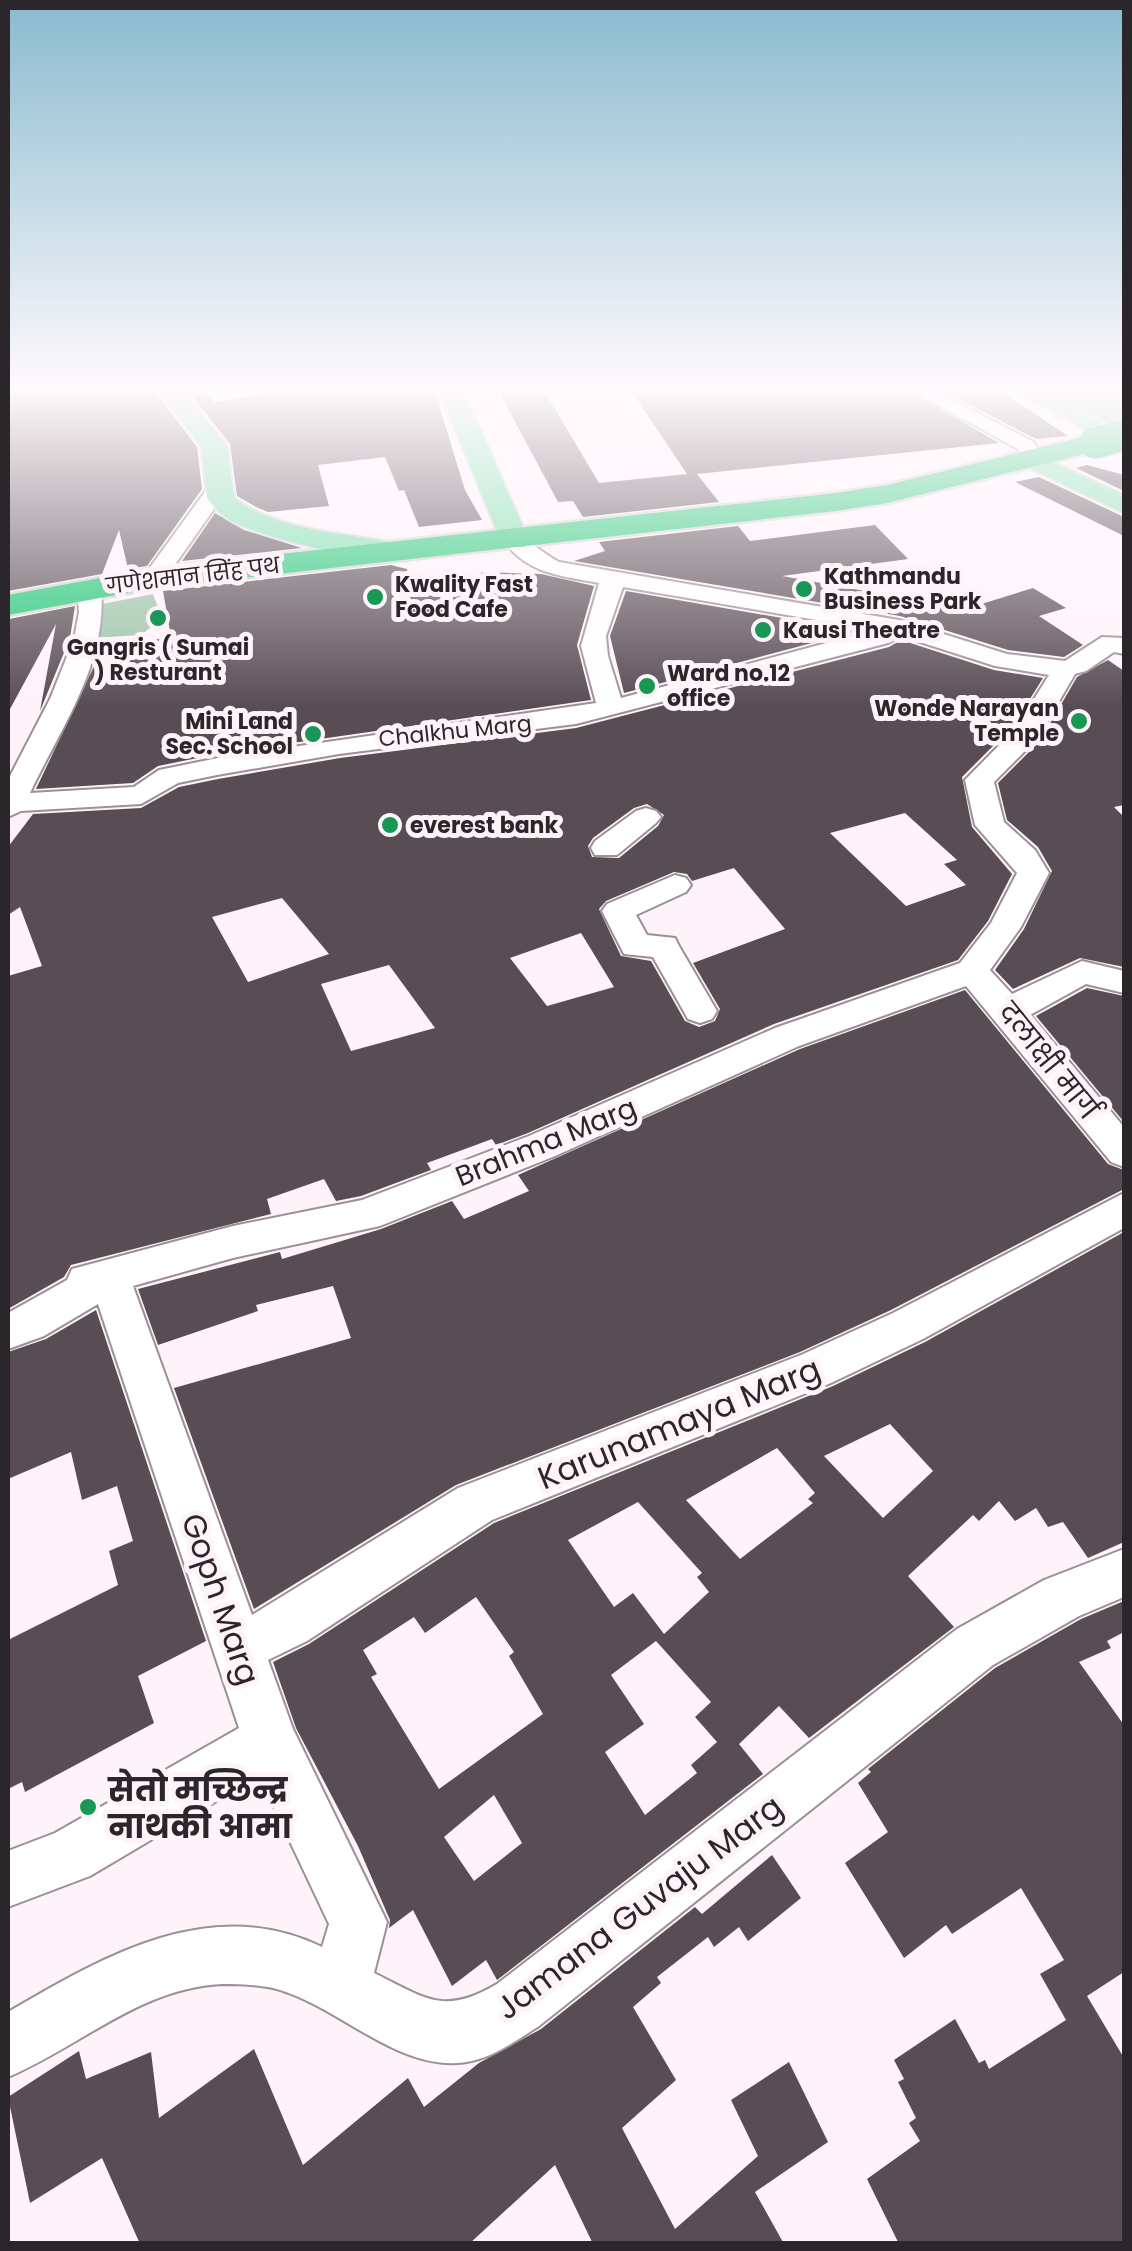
<svg xmlns="http://www.w3.org/2000/svg" width="1132" height="2251" viewBox="0 0 1132 2251" font-family="Poppins,'Noto Sans Devanagari',sans-serif">
	<style>
		.water { fill: #9ac4a6 }
		.building { fill: #594d54; fill-rule: evenodd }
		.lines { fill: none; stroke-linecap: round; stroke-linejoin: round }
		.minor-casing { stroke: #9c8f97; stroke-width: 4 }
		.major-casing { stroke: #d5d4d4; stroke-width: 4 }
		.highway-casing { stroke: #d5d4d4; stroke-width: 5 }
		.minor { fill: #fff; fill-rule: evenodd }
		.major { fill: #7da; fill-rule: evenodd }
		.highway { fill: #1cc671; fill-rule: evenodd }
		.highway-bridge-casing { stroke: #d5d4d4; stroke-width: 34; stroke-linecap: butt }
		.highway-bridge { stroke: #1cc671; stroke-width: 31 }
		.poi-dot { fill: #189755; stroke: #fff3fa; stroke-width: 4 }
		.labels { text-anchor: middle; dominant-baseline: central; stroke-width: 10; stroke-linejoin: round; paint-order: stroke }
		.far-street-label { font-size: 22px; fill: #2b2629; stroke: #fff3fa }
		.far-poi-label { font-size: 22px; font-weight: bold; fill: #2b2629; stroke: #fff3fa; text-anchor: start }
		.street-label { font-size: 28px; fill: #2b2629; stroke: #fff3fa }
		.near-street-label { font-size: 32px; fill: #2b2629; stroke: #fff3fa }
		.near-poi-label { font-size: 32px; font-weight: bold; fill: #2b2629; stroke: #fff3fa; text-anchor: start }
	</style>
	<rect width="100%" height="100%" fill="#fff3fa"/>
	<g class="water">
		<path d="M1044,392H1124V432L1096,422Z"/>
		<path d="M153,594L162,618L141,635L91,638L102,604Z"/>
	</g>
	<g class="building">
		<path d="M8,392H155L197,447L202,489L147,566L128,569L119,530L102,574L8,591Z"/>
		<path d="M189,392H205L213,402L278,392H435L465,490L482,520L419,527L404,490L399,491L385,457L318,465L329,506L268,512L256,507L237,496L230,444Z"/>
		<path d="M499,392H545L599,483L687,474L632,392H911L999,443L697,474L719,502L583,517L573,501L558,502Z"/>
		<path d="M945,392H1002L1068,436L1036,439Z"/>
		<path d="M1087,465L1124,475V491L1076,468Z"/>
		<path d="M1039,477L1124,517V536L1015,482Z"/>
		<path d="M215,513L244,530L302,548L182,561Z"/>
		<path d="M875,525L908,559L782,576L965,609L1033,588L1066,608L1039,616L1083,645L1064,657L1008,650L900,616L574,561L605,551L599,542L738,526L750,541Z"/>
		<path d="M391,565L407,569L408,589L432,593L469,595L482,572L541,574L594,586L577,645L591,700L222,753L158,766L133,783L36,789L95,664L149,656L145,641L171,637L163,591Z"/>
		<path d="M626,591L857,631L624,693L610,636Z"/>
		<path d="M75,606L70,638L40,711L56,624L10,709L9,619Z"/>
		<path d="M901,640L994,670L1043,678L1013,726L962,777L972,827L1012,874L988,921L958,960L774,1024L528,1133L496,1145L492,1139L427,1163L431,1170L361,1196L336,1201L324,1179L267,1199L271,1214L71,1265L64,1277L8,1309V976L42,966L20,907L8,915V847L33,814L141,808L179,787L218,779L340,758L576,728L889,647ZM647,804L664,815L658,826L619,858L592,857L588,846L593,838L634,808ZM905,813L957,860L944,864L966,885L906,906L830,833ZM734,868L785,929L693,963L720,1009L715,1021L699,1027L685,1021L651,961L621,956L599,909L606,901L674,872L687,874L692,881ZM282,898L329,954L248,982L212,917ZM581,933L614,987L547,1006L510,958ZM389,965L435,1028L351,1051L321,984Z"/>
		<path d="M1108,660L1124,671V805L1114,807L1124,817V967L1080,958L1013,989L995,970L1024,929L1052,871L1038,847L1007,820L998,783L1040,741L1077,677Z"/>
		<path d="M1087,988L1124,996V1122L1036,1016Z"/>
		<path d="M965,990L1108,1164L1124,1170V1189L891,1310L800,1352L456,1485L254,1609L174,1388L351,1338L333,1286L256,1305L258,1311L158,1345L138,1289L280,1252L282,1259L381,1229L452,1201L464,1219L529,1191L518,1175L800,1049Z"/>
		<path d="M1124,1232V1542L1088,1558L1063,1522L1048,1527L1036,1508L1015,1521L999,1501L979,1521L973,1515L908,1576L954,1627L809,1738L779,1706L739,1744L763,1774L497,1980L486,1960L452,1986L413,1910L389,1928L390,1920L358,1846L296,1728L273,1662L309,1644L494,1523L833,1386L925,1342ZM890,1424L933,1471L883,1518L824,1456ZM777,1448L815,1493L808,1499L813,1503L740,1559L686,1500ZM638,1502L702,1573L697,1577L709,1592L664,1634L633,1593L614,1607L568,1540ZM476,1597L514,1652L509,1656L543,1714L439,1789L371,1677L377,1674L363,1650L414,1617L425,1633ZM656,1641L711,1702L695,1717L717,1742L691,1765L697,1773L645,1815L605,1752L644,1724L611,1675ZM494,1795L522,1843L474,1881L444,1837Z"/>
		<path d="M96,1310L206,1641L138,1676L154,1723L25,1792L22,1782L8,1789V1640L118,1585L109,1551L133,1541L117,1486L82,1500L71,1452L8,1479V1352L46,1339Z"/>
		<path d="M1124,1601V1632L1107,1641L1111,1648L1079,1662L1124,1725V1972L1087,1996L1124,2058V2244H899L867,2179L920,2141L909,2123L916,2118L898,2082L904,2079L894,2060L955,2019L979,2063L985,2060L989,2069L1066,2020L1040,1974L1064,1960L1021,1888L952,1934L946,1925L904,1958L845,1863L888,1832L858,1783L871,1772L868,1769L995,1668L1081,1619Z"/>
		<path d="M772,1855L801,1898L748,1941L739,1927L714,1947L708,1937L657,1977L661,1983L633,2007L676,2080L622,2128L675,2229L758,2156L731,2100L789,2062L828,2142L755,2192L784,2244H593L555,2165L469,2244H140L102,2158L30,2203L8,2097L79,2051L86,2079L151,2052L159,2118L254,2049L303,2165L408,2078L424,2107L479,2063L541,2029L695,1907L702,1914Z"/>
	</g>
	<g class="lines">
		<g class="minor-casing">
			<g id="minor">
				<path d="M914,392H937L1034,442L1042,460L1032,466L1025,464L1018,449Z"/>
				<path d="M217,483L228,489L162,583H146L142,578L146,573L210,485Z"/>
				<path d="M515,534C525,537 545,555 559,562L899,620L1007,654L1065,661L1102,637L1124,638V654L1114,652L1086,671L1075,674L1037,739L994,782L1004,822L1035,850L1049,873L1021,927L990,970L1012,994L1082,961L1124,971V993L1086,984L1030,1015L1124,1127V1167L1111,1162L966,986L799,1046L555,1156L380,1226L233,1258L133,1286L252,1615L458,1488L801,1355L893,1313L1124,1193V1228L923,1339L831,1383L492,1520L307,1641L268,1660L293,1729L387,1922L374,1973C425,1998 443,2016 497,1984L957,1629L1044,1580L1124,1549V1597L1079,1616L993,1665L539,2026C520,2038 501,2052 479,2059C409,2081 346,2011 283,1991C267,1985 240,1984 222,1984C140,1988 81,2046 8,2077V2012C104,1956 211,1893 322,1947L329,1924L259,1776L90,1876L8,1907V1851L55,1833L239,1728L98,1304L44,1336L8,1349V1313L67,1280L72,1269L233,1226L362,1200L529,1136L775,1028L960,963L991,923L1017,873L975,825L965,780L1016,728L1049,675L995,666L901,636L888,643L576,724L339,754L217,775L178,783L141,804L21,811L8,817V780L50,699L74,639L79,612L77,589L89,582L101,589C108,663 60,729 30,793L134,787L159,770L223,757L596,703L581,646L599,583C562,576 527,574 504,541ZM623,587L875,630L621,698L608,656L606,636Z"/>
				<path d="M646,808L656,811L661,817L656,823L617,855H595L591,848L595,841L636,811Z"/>
				<path d="M675,875L686,878L691,885L686,892L636,915L647,935L675,938L679,946L717,1011L712,1019L700,1023L688,1019L653,957L624,954L602,911L607,904Z"/>
			</g>
		</g>
		<g class="major-casing">
			<g id="major">
				<path d="M159,392H184L227,446L234,498C285,535 354,532 413,547L417,553L413,559C381,567 260,537 230,520C220,514 214,507 207,498L201,446Z"/>
				<path d="M440,392H464L529,541L525,547H505L501,541Z"/>
				<path d="M1018,392H1047L1124,434V451Z"/>
				<path d="M1032,452L1124,495V513L1023,465L1019,460L1023,455Z"/>
			</g>
		</g>
		<g class="highway-casing">
			<path id="highway" d="M1095,434L1105,437L1110,443L1105,449L887,503L836,511L154,588L8,615V595L154,568L836,493L887,485Z"/>
		</g>
		<use href="#minor" class="minor"/>
		<use href="#major" class="major"/>
		<use href="#highway" class="highway"/>
		<g class="highway-bridge-casing">
			<path id="highway-bridge" d="M1095,443L1124,435"/>
		</g>
		<use href="#highway-bridge" class="highway-bridge"/>
	</g>
	<linearGradient id="sky" x2="0" y2="1"><stop stop-color="#89bace"/><stop offset="0.55" stop-color="#fffafd"/><stop offset="1" stop-color="#fffafd" stop-opacity="0"/></linearGradient>
	<rect width="1132" height="707" fill="url(#sky)"/>
	<g class="poi-dot">
		<circle cx="804" cy="589" r="10"/>
		<circle cx="375" cy="597" r="10"/>
		<circle cx="158" cy="618" r="10"/>
		<circle cx="763" cy="630" r="10"/>
		<circle cx="647" cy="686" r="10"/>
		<circle cx="1079" cy="721" r="10"/>
		<circle cx="313" cy="734" r="10"/>
		<circle cx="390" cy="825" r="10"/>
		<circle cx="88" cy="1807" r="10"/>
	</g>
	<g class="labels">
		<g class="far-street-label">
			<text transform="translate(193 576) rotate(-7)">गणेशमान सिंह पथ</text>
			<text transform="translate(455 731) rotate(-6)">Chalkhu Marg</text>
		</g>
		<g class="far-poi-label">
			<text x="824" y="576">Kathmandu<tspan x="824" dy="25">Business Park</tspan></text>
			<text x="395" y="584">Kwality Fast<tspan x="395" dy="25">Food Cafe</tspan></text>
			<text x="783" y="630">Kausi Theatre</text>
			<text x="158" y="647" text-anchor="middle">Gangris ( Sumai<tspan x="158" dy="25">) Resturant</tspan></text>
			<text x="667" y="673">Ward no.12<tspan x="667" dy="25">office</tspan></text>
			<text x="1059" y="708" text-anchor="end">Wonde Narayan<tspan x="1059" dy="25">Temple</tspan></text>
			<text x="293" y="721" text-anchor="end">Mini Land<tspan x="293" dy="25">Sec. School</tspan></text>
			<text x="410" y="825">everest bank</text>
		</g>
		<g class="street-label">
			<text transform="translate(1048 1061) rotate(51)">दलाक्षी मार्ग</text>
			<text transform="translate(546 1142) rotate(-22)">Brahma Marg</text>
		</g>
		<g class="near-street-label">
			<text transform="translate(679 1423) rotate(-22)">Karunamaya Marg</text>
			<text transform="translate(221 1599) rotate(71)">Goph Marg</text>
			<text transform="translate(639 1907) rotate(-37)">Jamana Guvaju Marg</text>
		</g>
		<g class="near-poi-label">
			<text x="108" y="1789">सेतो मच्छिन्द्र<tspan x="108" dy="37">नाथकी आमा</tspan></text>
		</g>
	</g>
	<rect width="1132" height="2251" fill="none" stroke="#2b2629" stroke-width="20"/>
</svg>
